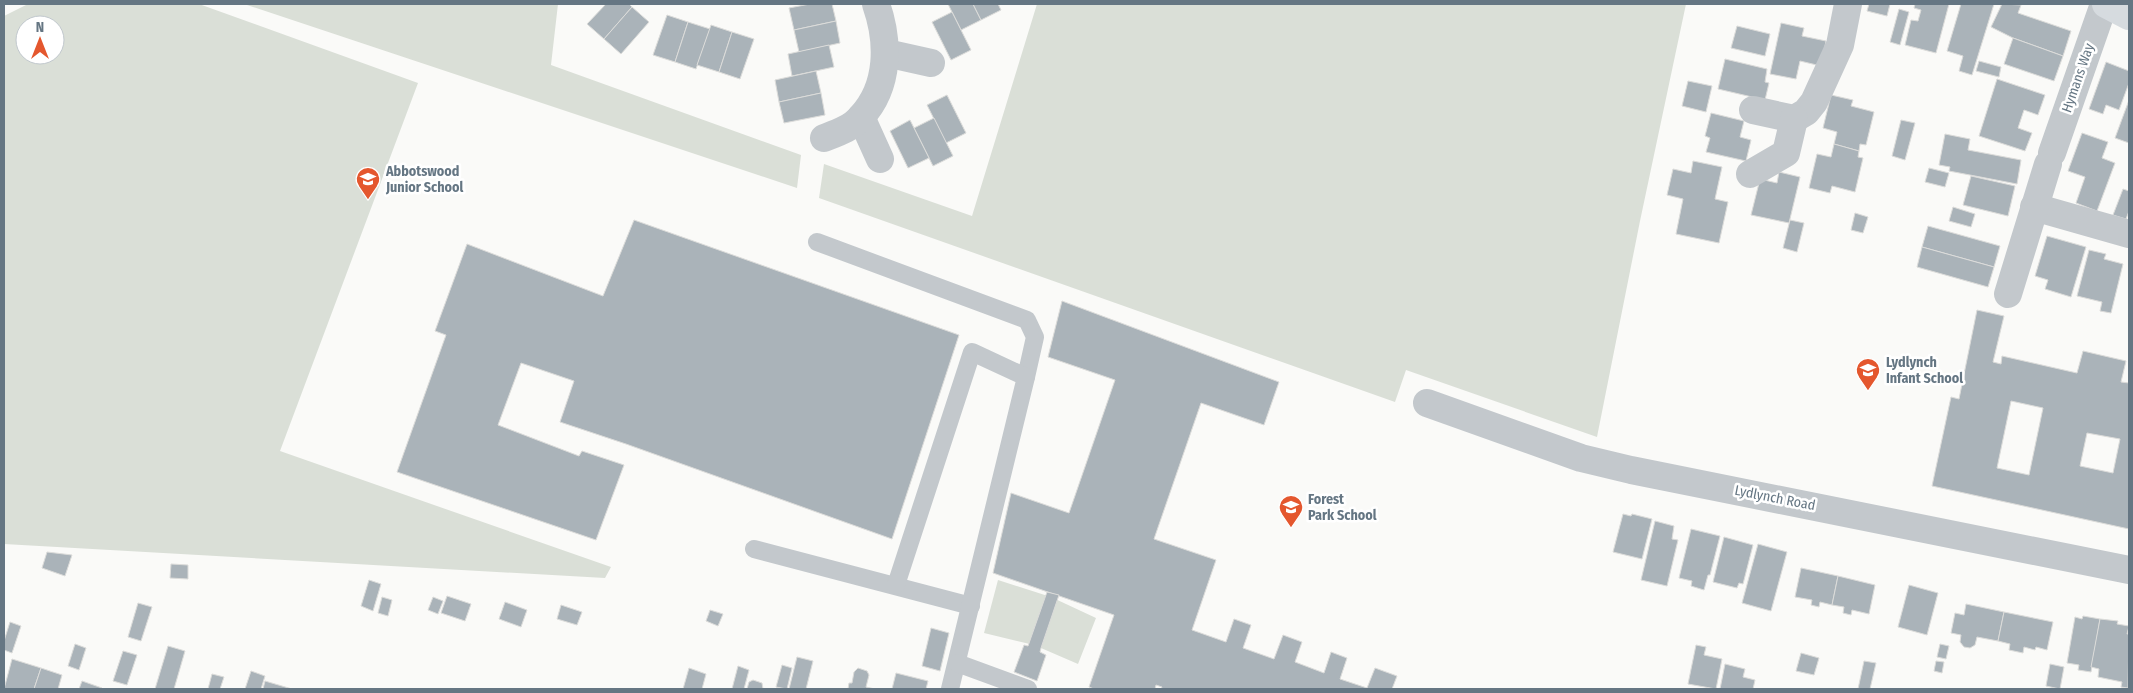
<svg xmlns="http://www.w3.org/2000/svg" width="2133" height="693" viewBox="0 0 2133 693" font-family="'Fira Sans Condensed',sans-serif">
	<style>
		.green { fill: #dadfd7; fill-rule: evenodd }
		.building { fill: #aab3b9; stroke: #dcdcda; fill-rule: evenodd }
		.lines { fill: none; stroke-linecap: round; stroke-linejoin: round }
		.lane { stroke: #c3c8cc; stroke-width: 18 }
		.street { stroke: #c3c8cc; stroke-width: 28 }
		.secondary { stroke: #d6dbdf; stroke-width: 28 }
		.labels { text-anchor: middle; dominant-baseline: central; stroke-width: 5; stroke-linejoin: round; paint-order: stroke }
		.street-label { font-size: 14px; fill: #657683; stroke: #fff }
		.poi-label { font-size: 14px; font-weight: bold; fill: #657683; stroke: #fff; text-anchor: start }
	</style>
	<rect width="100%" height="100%" fill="#fafaf8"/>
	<g class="green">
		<path d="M28,4H199L418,83L280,451L611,567L605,578L4,544V16ZM25,25H55V55H25Z"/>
		<path d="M244,4H558L551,65L801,155L797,188Z"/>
		<path d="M1037,4H1686L1640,221L1597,437L1406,370L1395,402L819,198L824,164L972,216Z"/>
		<path d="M998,580L1051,597L1096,618L1078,664L1034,645L984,633Z"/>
	</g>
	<g class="building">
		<path d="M606,4H629L632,7L604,39L587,24Z"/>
		<path d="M810,4H832L836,21L794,30L789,8Z"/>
		<path d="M948,4H973L981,20L961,30Z"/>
		<path d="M973,4H998L1001,10L981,20Z"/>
		<path d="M1869,4H1890L1887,16L1867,11Z"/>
		<path d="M1915,4H1949L1936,53L1905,45L1911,20L1918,21L1921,10L1914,8Z"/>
		<path d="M1961,4H1994L1972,75L1959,71L1963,56L1947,51Z"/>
		<path d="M2002,4L2021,5L2018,13L2071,31L2063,56L2013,38L1991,27Z"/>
		<path d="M632,7L649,22L621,54L604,39Z"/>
		<path d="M1899,9L1909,12L1900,45L1890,42Z"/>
		<path d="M952,12L971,50L951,60L932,22Z"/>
		<path d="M667,15L688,22L675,62L653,55Z"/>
		<path d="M836,21L840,43L799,52L794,30Z"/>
		<path d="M688,22L710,29L696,69L675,62Z"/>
		<path d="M1781,23L1804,28L1802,36L1826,41L1821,66L1800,61L1796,79L1770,74Z"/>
		<path d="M711,25L732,32L719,72L697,65Z"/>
		<path d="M1737,26L1770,34L1765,56L1731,48Z"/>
		<path d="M732,32L754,39L740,79L719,72Z"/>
		<path d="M2013,38L2063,56L2054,81L2004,64Z"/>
		<path d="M829,45L834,67L792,76L788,54Z"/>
		<path d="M1725,59L1767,69L1765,82L1769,83L1765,100L1718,89Z"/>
		<path d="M1979,61L2001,67L1999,77L1976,71Z"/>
		<path d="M2106,62L2129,71V83L2119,110L2106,105L2103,114L2089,109Z"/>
		<path d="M816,71L821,93L779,102L775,80Z"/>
		<path d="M1997,79L2045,95L2038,115L2024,110L2018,128L2032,133L2025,151L1979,136Z"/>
		<path d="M1688,81L1712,86L1706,112L1682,106Z"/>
		<path d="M821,93L825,115L784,123L779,102Z"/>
		<path d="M947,95L966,133L946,143L927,105Z"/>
		<path d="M1831,95L1853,100L1851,106L1874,112L1866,145L1860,144L1859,151L1834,144L1837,132L1823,128Z"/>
		<path d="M2129,100V143L2115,138Z"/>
		<path d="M1711,113L1744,121L1740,137L1751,140L1746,161L1706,152L1710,138L1705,136Z"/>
		<path d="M934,118L953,156L933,166L914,128Z"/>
		<path d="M910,120L929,158L908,168L890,131Z"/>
		<path d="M1901,120L1915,123L1905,160L1892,156Z"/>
		<path d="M2082,133L2108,142L2102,158L2115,163L2097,211L2076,203L2085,177L2068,171Z"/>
		<path d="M1945,134L1970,139L1968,150L2021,160L2017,184L1949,171L1950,167L1939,165Z"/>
		<path d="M1834,144L1859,151L1858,157L1863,158L1855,192L1832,186L1830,193L1809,188L1817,154L1831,157Z"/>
		<path d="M1693,161L1722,167L1715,199L1728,202L1719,243L1676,234L1683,199L1667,195L1673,169L1691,173Z"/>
		<path d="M1929,168L1949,173L1945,187L1925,182Z"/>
		<path d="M1779,172L1800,177L1789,223L1751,215L1760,179L1777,183Z"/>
		<path d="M1971,176L2015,186L2008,216L1963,205Z"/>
		<path d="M2123,189L2129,191V211L2126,219L2113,215Z"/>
		<path d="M1953,207L1975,214L1971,227L1949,221Z"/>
		<path d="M1855,213L1868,217L1863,233L1851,230Z"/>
		<path d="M634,220L959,335L892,539L626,444L560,422L574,381L521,363L498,425L579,456L582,451L624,465L596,540L397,472L446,335L435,331L467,244L603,296Z"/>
		<path d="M1790,220L1804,223L1797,252L1783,248Z"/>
		<path d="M1928,226L2000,246L1994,267L1922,247Z"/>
		<path d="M2047,236L2086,247L2071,297L2045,289L2048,280L2035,276Z"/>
		<path d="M1922,247L1994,267L1988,287L1917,267Z"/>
		<path d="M2089,250L2106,254L2104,259L2123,264L2111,313L2100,311L2102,302L2077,296Z"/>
		<path d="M1062,301L1279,382L1264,425L1201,403L1154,539L1216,560L1192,630L1226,642L1234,619L1251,625L1243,648L1274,659L1283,635L1302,642L1295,662L1324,673L1331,652L1347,658L1340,679L1367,688L1375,668L1397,676L1392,689H1161L1162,687L1156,685L1155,689H1094L1089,687L1114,615L993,573L1011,493L1069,513L1115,380L1048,357Z"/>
		<path d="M1977,310L2004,316L1993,362L2001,364L2002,356L2077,373L2083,351L2126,361L2121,382L2129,383V529L1932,486L1951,397L1959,399ZM2011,401L2043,408L2029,475L1997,468ZM2087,433L2120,439L2113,473L2080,466Z"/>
		<path d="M1623,514L1631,516L1632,514L1652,519L1642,559L1613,552Z"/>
		<path d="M1655,521L1674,526L1672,539L1678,540L1667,586L1641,580Z"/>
		<path d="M1691,529L1720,536L1710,575H1708L1704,590L1691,586L1692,581L1679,578Z"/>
		<path d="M1724,537L1753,545L1743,584L1739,583L1737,588L1713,582Z"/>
		<path d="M1758,544L1787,552L1771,611L1742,603Z"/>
		<path d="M47,552L72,555L65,576L42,568Z"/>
		<path d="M171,564L188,565V579L170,578Z"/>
		<path d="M1801,568L1838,576L1832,605L1820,602L1819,607L1811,605L1812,600L1795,597Z"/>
		<path d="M1838,576L1875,585L1869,614L1852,610L1851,615L1843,613L1844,607L1832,605Z"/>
		<path d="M369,580L381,584L373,611L361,606Z"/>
		<path d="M1909,585L1938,593L1927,635L1898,627Z"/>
		<path d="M1047,592L1059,595L1041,648L1040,652L1046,655L1037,681L1014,672L1024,645L1028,646Z"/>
		<path d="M447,596L471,604L465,621L441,613Z"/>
		<path d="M382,597L392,600L388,616L378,613Z"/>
		<path d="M433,597L443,601L438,614L428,610Z"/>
		<path d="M505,602L527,610L521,627L499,619Z"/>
		<path d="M138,603L152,607L141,641L128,637Z"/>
		<path d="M1966,604L2004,612L1998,641L1977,637L1975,645L1970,648L1964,647L1960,642L1961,635L1951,633L1955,613L1964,615Z"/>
		<path d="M561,605L582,612L577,625L557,619Z"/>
		<path d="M710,610L723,614L718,626L706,621Z"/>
		<path d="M2004,612L2053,622L2047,650L2036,647L2035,650L2024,647L2023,653L2009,650L2010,644L1998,641Z"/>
		<path d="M2083,616L2100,619L2091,672L2078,670L2079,665L2067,663L2075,617L2082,619Z"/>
		<path d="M2100,619L2118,621L2117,624L2129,626L2127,634H2129L2128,688L2121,687L2122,682L2098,677L2099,669L2091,667Z"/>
		<path d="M10,622L21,626L12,653L4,650V641Z"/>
		<path d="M931,628L949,633L940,671L922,666Z"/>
		<path d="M75,644L86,648L79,670L68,666Z"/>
		<path d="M1940,644L1949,646L1946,659L1937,657Z"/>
		<path d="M1696,645L1706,647L1704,655L1722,659L1716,689L1688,684Z"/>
		<path d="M168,646L185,651L174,689H155Z"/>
		<path d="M123,651L137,655L127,685L113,681Z"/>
		<path d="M1801,653L1819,658L1814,675L1796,671Z"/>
		<path d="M797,657L813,661L806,689H789Z"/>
		<path d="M12,659L41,668L34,689H4Z"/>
		<path d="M1864,661L1876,663L1870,689H1858Z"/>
		<path d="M1936,661L1944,662L1942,673L1934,671Z"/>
		<path d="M1725,664L1745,669L1743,677L1755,680L1753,689H1720Z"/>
		<path d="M2050,664L2064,667L2060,689L2046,686Z"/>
		<path d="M782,665L792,668L787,689L776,687Z"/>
		<path d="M738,666L749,670L744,689H732Z"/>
		<path d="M41,668L62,675L58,689H34Z"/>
		<path d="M689,668L706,674L702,689H683Z"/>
		<path d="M858,668L867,671L869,675L866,687L875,689H848L849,683H852L854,672Z"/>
		<path d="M251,671L265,676L261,689H245Z"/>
		<path d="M896,673L928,681L926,689H892Z"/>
		<path d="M212,674L224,677L220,689H208Z"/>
		<path d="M753,680L762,683L763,689H747L749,682Z"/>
		<path d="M82,681L102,688V689H79Z"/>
		<path d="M265,681L292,689H263Z"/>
	</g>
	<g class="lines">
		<g class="lane">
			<path d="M817,242L1027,320L1035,337L1026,377"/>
			<path d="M754,549L971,606"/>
			<path d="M896,585L972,352L1026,377L950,689"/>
			<path d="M957,663L1028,689"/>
		</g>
		<g class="street">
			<path d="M886,53L931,63"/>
			<path d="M1753,110L1794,119L1806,112L1814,102L1840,45L1848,4"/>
			<path d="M861,117L880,159"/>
			<path d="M824,138C837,133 852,128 861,117C890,86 889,41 876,4"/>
			<path d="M2052,153L2104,4"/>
			<path d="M1750,174L1786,153L1794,119"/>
			<path d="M2034,207L2129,234"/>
			<path d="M2008,294L2048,164"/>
			<path d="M1427,403L1581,458L1631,470L2129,570"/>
		</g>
		<path class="secondary" d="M2106,4L2129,16"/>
	</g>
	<defs>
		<g id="school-pin" transform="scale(1.25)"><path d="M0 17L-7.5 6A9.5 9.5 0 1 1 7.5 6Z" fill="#e4572e" stroke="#fff"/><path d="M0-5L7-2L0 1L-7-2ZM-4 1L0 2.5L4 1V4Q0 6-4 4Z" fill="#fff"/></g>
	</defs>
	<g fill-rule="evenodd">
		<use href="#school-pin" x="368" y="179"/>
		<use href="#school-pin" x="1868" y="370"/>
		<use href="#school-pin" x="1291" y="507"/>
	</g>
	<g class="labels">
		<g class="street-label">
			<text transform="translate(2078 78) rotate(-71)">Hymans Way</text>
			<text transform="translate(1775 498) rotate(11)">Lydlynch Road</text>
		</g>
		<g class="poi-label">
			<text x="386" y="171">Abbotswood<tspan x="386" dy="16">Junior School</tspan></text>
			<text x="1886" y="362">Lydlynch<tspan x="1886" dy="16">Infant School</tspan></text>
			<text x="1308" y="499">Forest<tspan x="1308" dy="16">Park School</tspan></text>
		</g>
	</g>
	<rect width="2133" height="693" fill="none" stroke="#657683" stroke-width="10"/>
	<g transform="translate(40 40)"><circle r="24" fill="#ffffff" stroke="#c1c8cd"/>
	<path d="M0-4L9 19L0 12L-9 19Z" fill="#e4572e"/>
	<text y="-8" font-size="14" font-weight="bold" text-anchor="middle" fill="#657683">N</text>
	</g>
</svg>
